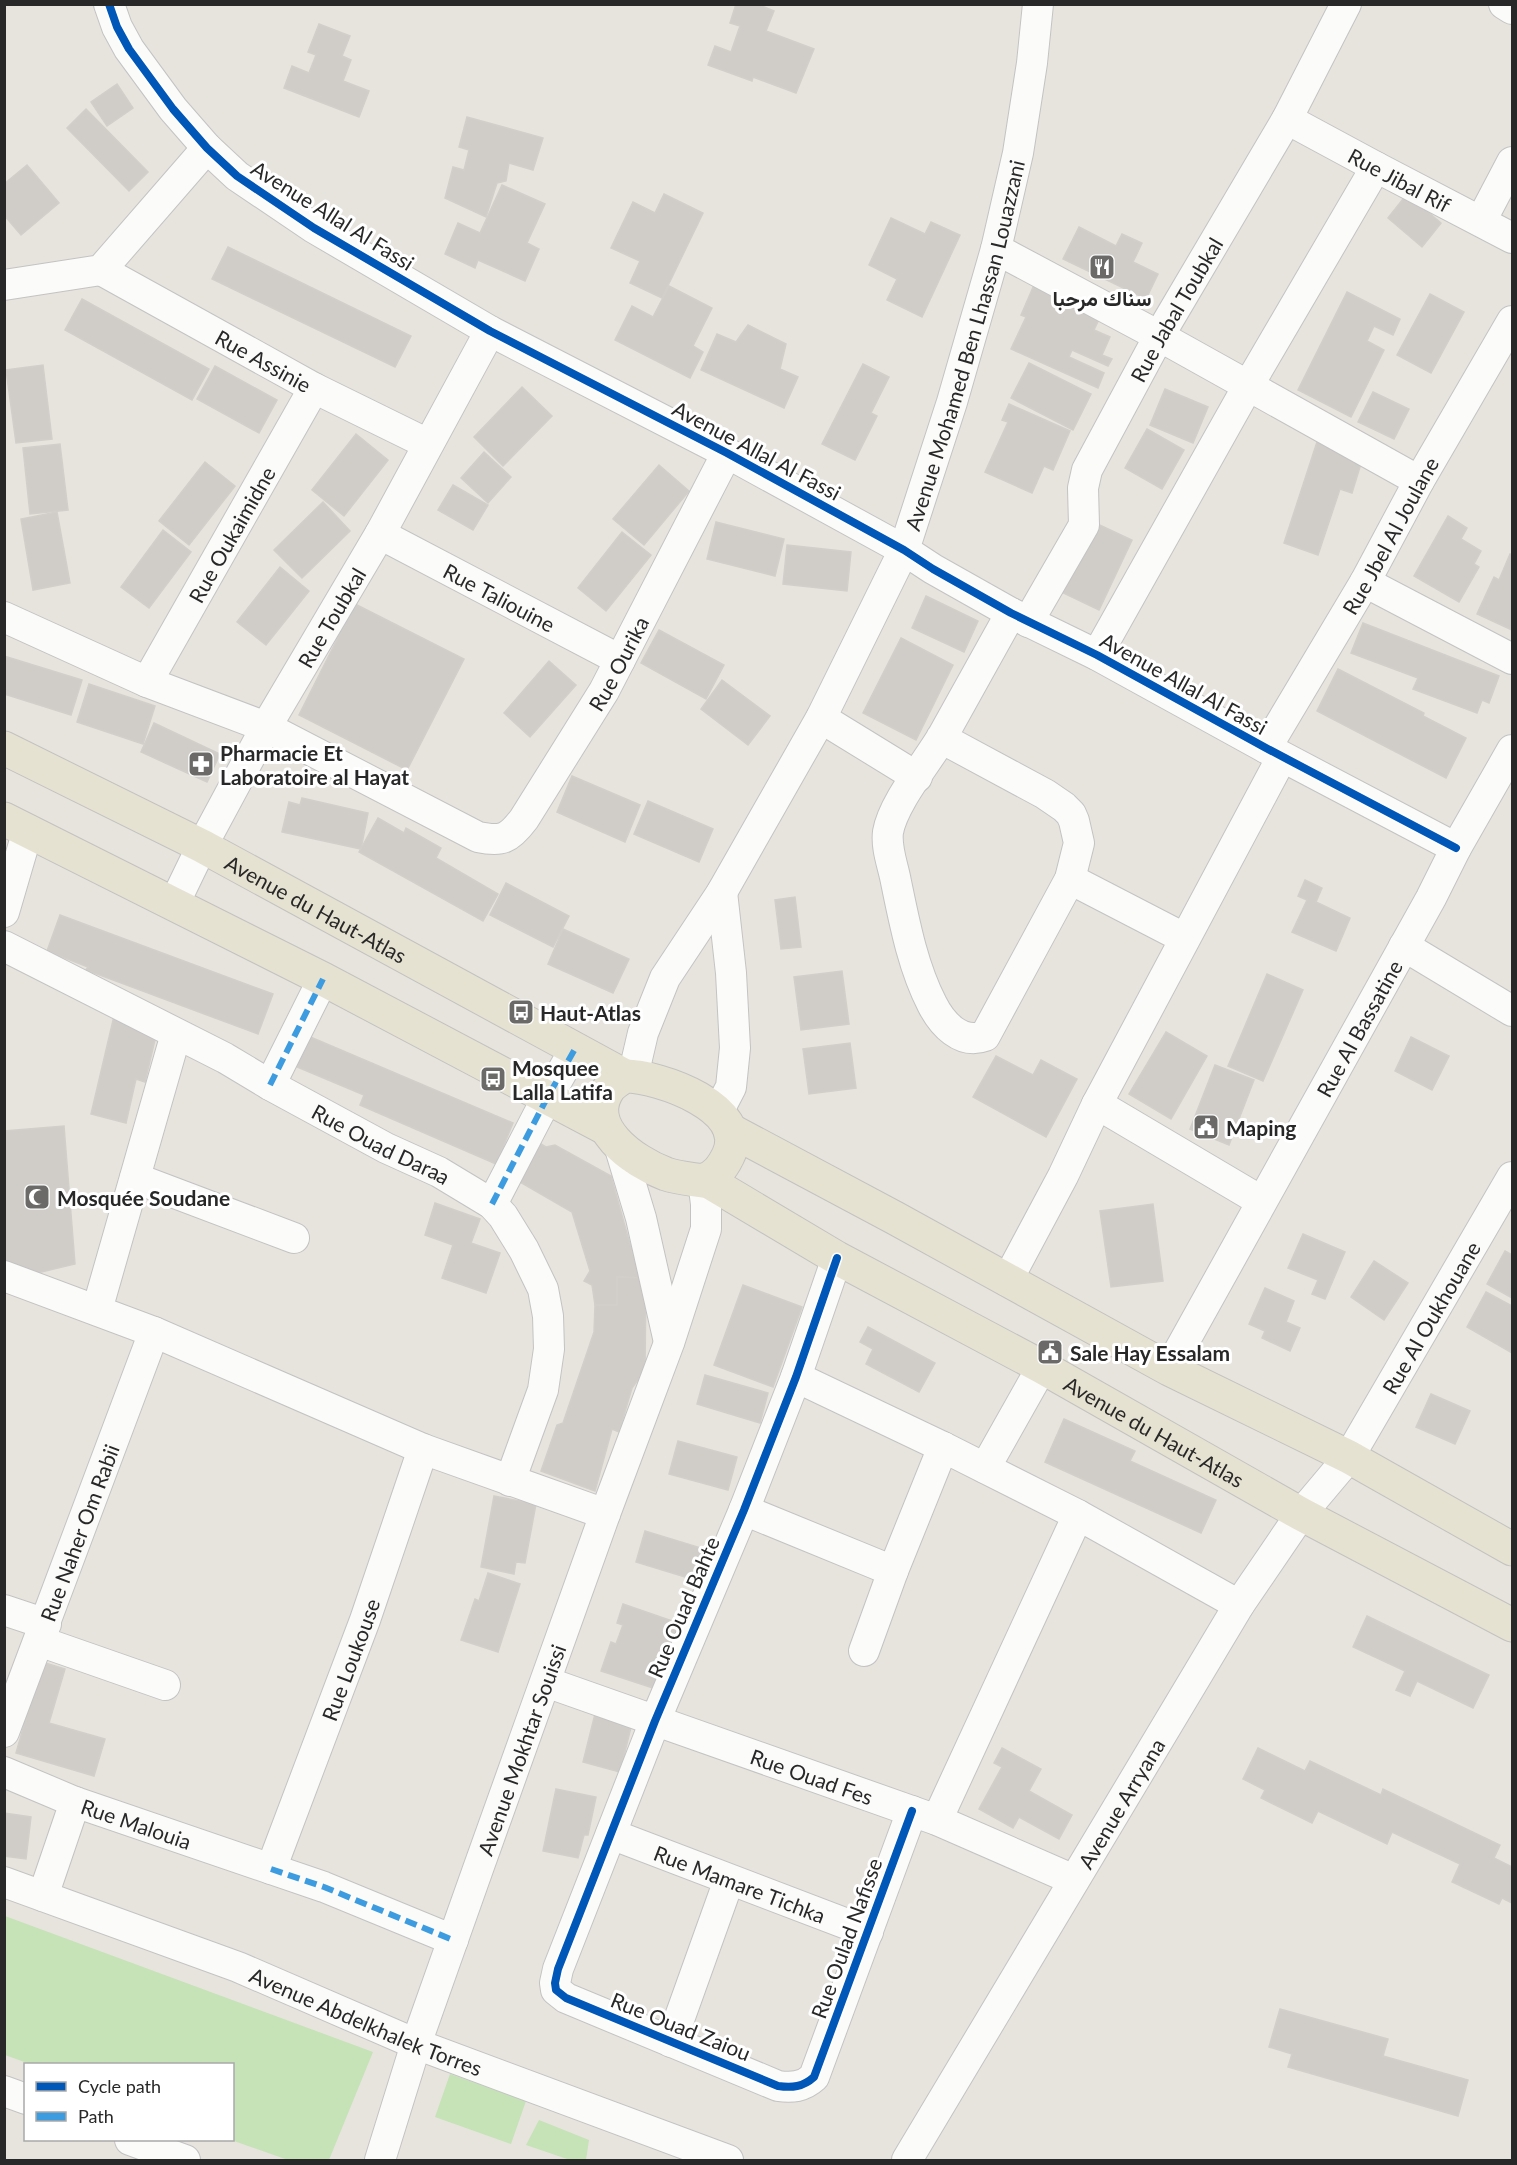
<svg xmlns="http://www.w3.org/2000/svg" width="1517" height="2165" viewBox="0 0 1517 2165" font-family="Lato,Vazirmatn,sans-serif">
	<style>
		.green { fill: #c5e3b6 }
		.building { fill: #d0cdc9; stroke: #d2cfca; stroke-width: 1.5 }
		.lines { fill: none; stroke-linecap: round; stroke-linejoin: round }
		.minor-casing { stroke: #c4c3c4; stroke-width: 32 }
		.major-casing { stroke: #c3c2c0; stroke-width: 35 }
		.minor { stroke: #fbfbfa; stroke-width: 30 }
		.major { stroke: #e6e2d2; stroke-width: 33 }
		.quiet { stroke: #3d9ce0; stroke-width: 6; stroke-dasharray: 12 6; stroke-linecap: butt }
		.cycleway-casing { stroke: #fff; stroke-width: 11 }
		.cycleway { stroke: #0057b8; stroke-width: 8 }
		.labels { text-anchor: middle; dominant-baseline: central; stroke-width: 6; stroke-linejoin: round; paint-order: stroke }
		.street-label { font-size: 21px; fill: #282828; stroke: #fff }
		.poi-label { font-size: 21px; font-weight: bold; fill: #282828; stroke: #fff; text-anchor: start }
	</style>
	<rect width="100%" height="100%" fill="#e7e4de"/>
	<g class="green">
		<path d="M5,1916L373,2052L329,2160H288L231,2140L232,2064H30L5,2055Z"/>
		<path d="M450,2074L526,2101L511,2144L435,2117Z"/>
		<path d="M539,2120L589,2140L586,2160H570L526,2145Z"/>
	</g>
	<g class="building">
		<path d="M736,4H757L774,11L766,31L814,49L796,93L753,77L752,81L708,65L715,46L731,52L740,26L730,23Z"/>
		<path d="M319,24L350,36L342,56L351,60L343,81L369,91L359,117L284,88L292,66L309,73L316,55L308,52Z"/>
		<path d="M117,84L133,108L107,126L91,102Z"/>
		<path d="M86,109L148,172L129,191L67,128Z"/>
		<path d="M467,117L543,138L533,170L509,163L506,181L497,183L486,217L445,198L453,167L464,170L469,150L459,147Z"/>
		<path d="M27,165L59,203L21,235L4,215V184Z"/>
		<path d="M502,185L545,204L527,243L539,249L525,281L478,260L475,268L445,254L458,223L480,233Z"/>
		<path d="M664,194L703,213L662,298L630,283L640,261L611,248L633,202L655,213Z"/>
		<path d="M1407,194L1441,223L1422,247L1388,218Z"/>
		<path d="M891,218L925,234L931,222L960,235L922,317L887,300L897,279L869,265Z"/>
		<path d="M1079,227L1116,246L1122,234L1142,243L1133,262L1158,274L1146,299L1063,259Z"/>
		<path d="M228,247L411,336L395,367L212,279Z"/>
		<path d="M1034,285L1101,315L1094,330L1110,337L1102,355L1112,359L1108,366L1072,350L1069,357L1104,373L1098,388L1011,349L1026,317L1021,315Z"/>
		<path d="M669,286L712,308L693,346L703,352L690,378L615,340L632,306L653,317Z"/>
		<path d="M1347,292L1400,319L1393,335L1374,326L1367,341L1384,350L1351,417L1298,390Z"/>
		<path d="M1430,294L1464,312L1431,373L1397,355Z"/>
		<path d="M82,299L209,369L192,400L65,330Z"/>
		<path d="M748,325L786,344L780,369L798,377L784,408L701,370L717,334L736,342Z"/>
		<path d="M1029,363L1091,394L1073,430L1011,398Z"/>
		<path d="M863,364L889,377L871,413L877,416L855,460L822,444Z"/>
		<path d="M43,365L52,439L16,443L6,370Z"/>
		<path d="M215,366L277,400L259,433L197,399Z"/>
		<path d="M522,387L552,416L503,466L474,437Z"/>
		<path d="M1165,389L1208,407L1193,443L1150,425Z"/>
		<path d="M1373,392L1409,409L1394,439L1358,422Z"/>
		<path d="M1009,404L1070,431L1053,470L1044,466L1032,493L985,472L1008,422L1002,420Z"/>
		<path d="M1147,429L1184,450L1162,489L1125,468Z"/>
		<path d="M356,434L388,460L344,516L312,490Z"/>
		<path d="M1317,442L1363,457L1352,493L1340,489L1318,555L1284,543Z"/>
		<path d="M60,444L68,510L30,514L23,448Z"/>
		<path d="M484,452L511,477L488,503L461,478Z"/>
		<path d="M205,462L235,486L189,545L159,521Z"/>
		<path d="M659,465L689,491L644,545L613,519Z"/>
		<path d="M453,485L488,505L473,530L438,510Z"/>
		<path d="M323,502L350,531L302,578L274,550Z"/>
		<path d="M57,512L70,583L33,590L21,519Z"/>
		<path d="M1448,516L1467,528L1461,539L1481,551L1474,564L1479,567L1459,602L1414,576Z"/>
		<path d="M1091,521L1132,540L1099,610L1057,590Z"/>
		<path d="M716,522L784,539L775,576L707,559Z"/>
		<path d="M163,530L191,552L149,608L121,587Z"/>
		<path d="M622,532L651,555L606,611L578,588Z"/>
		<path d="M787,545L851,552L847,591L783,584Z"/>
		<path d="M1510,554L1512,555V630L1477,614L1494,577L1499,580Z"/>
		<path d="M280,567L309,591L266,645L237,622Z"/>
		<path d="M926,596L978,621L964,652L912,628Z"/>
		<path d="M355,604L464,659L407,770L299,715Z"/>
		<path d="M1363,623L1499,676L1489,703L1482,700L1477,713L1413,689L1418,678L1351,653Z"/>
		<path d="M659,630L724,665L706,699L641,663Z"/>
		<path d="M901,638L953,665L916,740L863,713Z"/>
		<path d="M4,656L82,680L71,715L4,694Z"/>
		<path d="M549,661L576,685L530,737L504,713Z"/>
		<path d="M1338,669L1424,713L1423,716L1466,738L1446,778L1317,711Z"/>
		<path d="M722,680L770,716L748,745L701,709Z"/>
		<path d="M89,684L155,706L143,744L77,722Z"/>
		<path d="M154,723L220,754L207,782L141,752Z"/>
		<path d="M572,776L640,805L625,842L557,812Z"/>
		<path d="M302,798L368,813L361,849L282,832L289,802L300,805Z"/>
		<path d="M648,801L713,829L699,862L634,834Z"/>
		<path d="M378,818L404,833L406,828L441,848L436,858L498,894L483,921L359,852Z"/>
		<path d="M1305,880L1322,888L1316,902L1350,918L1336,951L1292,932L1307,900L1298,896Z"/>
		<path d="M506,883L569,916L553,947L490,915Z"/>
		<path d="M795,897L801,947L781,949L775,900Z"/>
		<path d="M60,915L273,994L258,1034L86,970L88,967L47,951Z"/>
		<path d="M563,929L629,959L613,993L548,964Z"/>
		<path d="M842,971L849,1024L801,1030L794,977Z"/>
		<path d="M1267,974L1303,990L1263,1081L1228,1066Z"/>
		<path d="M114,1016L158,1027L145,1082L136,1079L126,1123L91,1114Z"/>
		<path d="M1166,1032L1207,1056L1171,1119L1129,1094Z"/>
		<path d="M308,1036L513,1123L496,1164L360,1105L364,1095L295,1066Z"/>
		<path d="M1411,1037L1449,1056L1432,1090L1395,1071Z"/>
		<path d="M850,1043L856,1088L809,1094L803,1049Z"/>
		<path d="M996,1056L1033,1075L1041,1060L1077,1079L1046,1137L973,1097Z"/>
		<path d="M1215,1065L1254,1080L1229,1145L1190,1129Z"/>
		<path d="M64,1126L75,1264L33,1274L4,1262V1131Z"/>
		<path d="M534,1140L546,1147L555,1145L611,1176L633,1255L646,1278L617,1277V1305H595L592,1285L584,1281L590,1271L572,1212L513,1178Z"/>
		<path d="M435,1203L480,1219L471,1243L500,1253L486,1293L442,1278L453,1245L425,1235Z"/>
		<path d="M1153,1204L1163,1281L1111,1287L1100,1211Z"/>
		<path d="M1303,1234L1345,1252L1325,1299L1312,1294L1318,1280L1288,1268Z"/>
		<path d="M1505,1251L1512,1255V1298L1487,1284Z"/>
		<path d="M1374,1261L1408,1283L1384,1320L1351,1297Z"/>
		<path d="M617,1277L646,1278L645,1370L632,1388L619,1432L612,1429L595,1491L541,1471L557,1425L563,1423L594,1332L595,1305H617Z"/>
		<path d="M743,1285L802,1307L773,1387L714,1365Z"/>
		<path d="M1265,1288L1294,1301L1286,1322L1300,1328L1290,1351L1262,1338L1265,1331L1249,1324Z"/>
		<path d="M1486,1292L1512,1306V1353L1467,1327Z"/>
		<path d="M868,1327L935,1363L919,1392L866,1364L873,1349L860,1342Z"/>
		<path d="M705,1375L768,1393L760,1423L697,1404Z"/>
		<path d="M1431,1394L1470,1411L1455,1444L1416,1427Z"/>
		<path d="M1064,1419L1135,1451L1130,1461L1216,1500L1201,1533L1045,1462Z"/>
		<path d="M678,1441L737,1457L728,1490L669,1474Z"/>
		<path d="M494,1496L536,1504L525,1563L516,1562L514,1574L481,1567Z"/>
		<path d="M645,1531L704,1549L695,1580L636,1562Z"/>
		<path d="M488,1573L520,1584L498,1652L461,1640L475,1599L479,1601Z"/>
		<path d="M623,1604L678,1623L656,1689L601,1671L611,1642L616,1644L623,1625L617,1623Z"/>
		<path d="M1367,1616L1489,1675L1473,1708L1417,1681L1410,1696L1396,1690L1405,1671L1353,1647Z"/>
		<path d="M42,1662L65,1669L49,1723L105,1739L94,1776L16,1753Z"/>
		<path d="M595,1714L632,1723L620,1772L583,1762Z"/>
		<path d="M1002,1748L1041,1769L1029,1791L1072,1815L1059,1839L1019,1817L1013,1828L979,1809L1002,1767L994,1763Z"/>
		<path d="M1258,1748L1305,1771L1310,1761L1381,1795L1383,1789L1500,1845L1494,1858L1512,1867V1903L1502,1898L1499,1904L1452,1882L1460,1864L1392,1832L1387,1844L1318,1811L1312,1823L1261,1798L1265,1790L1243,1779Z"/>
		<path d="M556,1789L596,1797L588,1835H584L578,1858L543,1851Z"/>
		<path d="M4,1813L31,1817L26,1859L4,1856Z"/>
		<path d="M1280,2009L1388,2039L1383,2056L1468,2080L1458,2116L1288,2067L1292,2054L1269,2047Z"/>
	</g>
	<g class="lines">
		<g class="minor-casing">
			<g id="minor">
				<path d="M109,4L117,27L129,49L173,109L207,148L237,176L314,228L490,331L727,453L904,550L933,569L1011,613L1097,655L1266,748L1456,848"/>
				<path d="M1504,4L1512,9"/>
				<path id="s1" d="M1287,119L1376,167L1512,238"/>
				<path d="M1481,221L1512,162"/>
				<path d="M996,249L1159,336L1419,481"/>
				<path id="s2" d="M101,270L314,388L428,444"/>
				<path d="M4,285L101,270L207,148"/>
				<path id="s3" d="M380,534L620,660"/>
				<path d="M1365,582L1512,659"/>
				<path id="s4" d="M4,617L147,682L266,727L478,837C502,842 509,839 524,819L604,691L727,453"/>
				<path id="s5" d="M1028,622L1084,525L1083,488L1087,470L1159,336L1287,119L1346,4"/>
				<path d="M1097,655L1248,386L1376,167"/>
				<path id="s6" d="M147,682L314,388"/>
				<path d="M821,718L917,777"/>
				<path d="M941,738L1045,794L1064,807L1071,814L1074,821L1079,843L1070,879L985,1036C961,1045 942,1024 932,1004C912,965 904,920 895,877C892,863 886,847 888,832C893,803 926,764 942,737C965,696 988,654 1011,613"/>
				<path id="s7" d="M1266,748L1365,582L1419,481L1512,321"/>
				<path d="M1070,879L1184,938"/>
				<path id="s8" d="M174,904L202,846L266,727L380,534L490,331"/>
				<path d="M4,912L28,830"/>
				<path id="s9" d="M4,946L225,1058L270,1085L386,1148L439,1172L492,1204L503,1216L524,1250L543,1289L548,1316L549,1349L543,1390L510,1481"/>
				<path d="M1404,946L1512,1011"/>
				<path id="s10" d="M633,1076L643,1033L665,978L722,892L821,718L904,550L952,402L996,249L1018,153L1032,63L1038,4"/>
				<path d="M270,1085L323,979"/>
				<path d="M1097,1104L1261,1201"/>
				<path d="M718,1112L731,1087L735,1048L731,973L722,892"/>
				<path d="M619,1145L641,1218L669,1342"/>
				<path d="M135,1178L294,1238"/>
				<path d="M492,1204L547,1098L575,1049"/>
				<path d="M837,1258L796,1377L744,1510L655,1721L558,1969L555,1983L556,1990L566,1998L778,2086C792,2088 803,2087 814,2077L912,1811"/>
				<path d="M4,1276L154,1332L423,1449L605,1514"/>
				<path d="M1007,1281L1063,1176L1097,1104L1282,757"/>
				<path d="M97,1310L176,1034"/>
				<path id="s11" d="M1169,1369L1431,898L1456,848L1512,750"/>
				<path d="M796,1377L943,1447L1078,1515L1239,1605"/>
				<path d="M985,1468L1042,1367"/>
				<path d="M744,1510L893,1571"/>
				<path d="M4,1610L46,1624"/>
				<path d="M39,1641L165,1685"/>
				<path d="M864,1651L893,1571L943,1447"/>
				<path id="s12" d="M546,1682L937,1820L1074,1880"/>
				<path id="s13" d="M4,1732L154,1332"/>
				<path id="s14" d="M4,1772L75,1802L324,1887L453,1940"/>
				<path d="M937,1820L1078,1515"/>
				<path id="s15" d="M611,1834L868,1932"/>
				<path id="s16" d="M271,1869L365,1620L423,1449"/>
				<path id="s17" d="M4,1882L238,1967L416,2044L728,2160"/>
				<path d="M43,1896L75,1802"/>
				<path d="M671,2042L729,1880"/>
				<path d="M4,2091L26,2099"/>
				<path d="M130,2140L185,2160"/>
				<path id="s18" d="M380,2160L416,2044L478,1869L605,1514L669,1343L706,1229V1204L703,1181"/>
				<path id="s19" d="M907,2160L1239,1605L1301,1514L1349,1457L1512,1177"/>
			</g>
		</g>
		<g class="major-casing">
			<g id="major">
				<path id="s20" d="M4,748L202,846L625,1076"/>
				<path d="M4,819L323,979L605,1128"/>
				<path d="M625,1076C658,1076 752,1108 728,1156C722,1168 716,1176 703,1181C691,1179 678,1178 666,1174C634,1162 581,1126 610,1087C614,1083 620,1079 625,1076Z"/>
				<path d="M730,1130L895,1218L1169,1369L1349,1457L1512,1549"/>
				<path id="s21" d="M706,1180L837,1258L1042,1367L1301,1514L1512,1625"/>
			</g>
		</g>
		<use href="#minor" class="minor"/>
		<use href="#major" class="major"/>
		<g class="quiet">
			<path d="M270,1085L323,979"/>
			<path d="M492,1204L547,1098L575,1049"/>
			<path d="M271,1869L324,1887L453,1940"/>
		</g>
		<g class="cycleway-casing">
			<g id="cycleway">
				<path d="M109,4L117,27L129,49L173,109L207,148L237,176L314,228L490,331L727,453L904,550L933,569L1011,613L1097,655L1266,748L1456,848"/>
				<path d="M837,1258L796,1377L744,1510L655,1721L558,1969L555,1983L556,1990L566,1998L778,2086C792,2088 803,2087 814,2077L912,1811"/>
			</g>
		</g>
		<use href="#cycleway" class="cycleway"/>
	</g>
	<defs>
		<g id="restaurant-square" transform="scale(1.35)"><rect x="-9" y="-9" width="18" height="18" rx="4" fill="#6b6a68" stroke="#fff"/><path d="M-5-6h1v4h1v-4h1v4h1v-4h1v5L-1.5 .5V6h-2V.5L-5-1ZM5-6V6H3V1.5H1.5Q1.5-4 5-6Z" fill="#fff"/></g>
		<g id="pharmacy-square" transform="scale(1.35)"><rect x="-9" y="-9" width="18" height="18" rx="4" fill="#6b6a68" stroke="#fff"/><path d="M-2-6h4v4h4v4h-4v4h-4v-4h-4v-4h4Z" fill="#fff"/></g>
		<g id="bus-square" transform="scale(1.35)"><rect x="-9" y="-9" width="18" height="18" rx="4" fill="#6b6a68" stroke="#fff"/><path d="M-5-6H5V4H4V6H2V4H-2V6H-4V4H-5ZM-3.5-4V0h7V-4ZM-3.5 1.2v1.5H-2V1.2ZM2 1.2v1.5H3.5V1.2Z" fill="#fff"/></g>
		<g id="civic-square" transform="scale(1.35)"><rect x="-9" y="-9" width="18" height="18" rx="4" fill="#6b6a68" stroke="#fff"/><path d="M-.6-6.5H3V-4.5H.6V-3L4-1V1h2V6H-6V1h2V-1L-.6-3ZM-1.2 2.5V6h2.4V2.5Z" fill="#fff"/></g>
		<g id="mosque-square" transform="scale(1.35)"><rect x="-9" y="-9" width="18" height="18" rx="4" fill="#6b6a68" stroke="#fff"/><path d="M3.5-4.9A6 6 0 1 0 3.5 4.9A5 5 0 1 1 3.5-4.9Z" fill="#fff"/></g>
	</defs>
	<g fill-rule="evenodd">
		<use href="#restaurant-square" x="1102" y="267"/>
		<use href="#pharmacy-square" x="201" y="764"/>
		<use href="#bus-square" x="521" y="1012"/>
		<use href="#bus-square" x="493" y="1079"/>
		<use href="#civic-square" x="1206" y="1127"/>
		<use href="#mosque-square" x="37" y="1197"/>
		<use href="#civic-square" x="1050" y="1352"/>
	</g>
	<g class="labels">
		<g class="street-label">
			<text stroke="none"><textPath href="#s1" startOffset="128">Rue Jibal Rif</textPath></text>
			<text transform="translate(333 215) rotate(32)">Avenue Allal Al Fassi</text>
			<text stroke="none"><textPath href="#s5" startOffset="351">Rue Jabal Toubkal</textPath></text>
			<text stroke="none"><textPath href="#s10" startOffset="808">Avenue Mohamed Ben Lhassan Louazzani</textPath></text>
			<text stroke="none"><textPath href="#s2" startOffset="186">Rue Assinie</textPath></text>
			<text transform="translate(757 450) rotate(28)">Avenue Allal Al Fassi</text>
			<text stroke="none"><textPath href="#s6" startOffset="170">Rue Oukaimidne</textPath></text>
			<text stroke="none"><textPath href="#s7" startOffset="246">Rue Jbel Al Joulane</textPath></text>
			<text stroke="none"><textPath href="#s3" startOffset="135">Rue Taliouine</textPath></text>
			<text stroke="none"><textPath href="#s8" startOffset="327">Rue Toubkal</textPath></text>
			<text stroke="none"><textPath href="#s4" startOffset="759">Rue Ourika</textPath></text>
			<text transform="translate(1184 683) rotate(29)">Avenue Allal Al Fassi</text>
			<text stroke="none"><textPath href="#s20" startOffset="351">Avenue du Haut-Atlas</textPath></text>
			<text stroke="none"><textPath href="#s11" startOffset="390">Rue Al Bassatine</textPath></text>
			<text stroke="none"><textPath href="#s9" startOffset="426">Rue Ouad Daraa</textPath></text>
			<text stroke="none"><textPath href="#s19" startOffset="993">Rue Al Oukhouane</textPath></text>
			<text stroke="none"><textPath href="#s21" startOffset="514">Avenue du Haut-Atlas</textPath></text>
			<text stroke="none"><textPath href="#s13" startOffset="213">Rue Naher Om Rabii</textPath></text>
			<text transform="translate(683 1607) rotate(-67)">Rue Ouad Bahte</text>
			<text stroke="none"><textPath href="#s16" startOffset="224">Rue Loukouse</textPath></text>
			<text stroke="none"><textPath href="#s18" startOffset="434">Avenue Mokhtar Souissi</textPath></text>
			<text stroke="none"><textPath href="#s12" startOffset="282">Rue Ouad Fes</textPath></text>
			<text stroke="none"><textPath href="#s19" startOffset="416">Avenue Arryana</textPath></text>
			<text stroke="none"><textPath href="#s14" startOffset="142">Rue Malouia</textPath></text>
			<text stroke="none"><textPath href="#s15" startOffset="138">Rue Mamare Tichka</textPath></text>
			<text transform="translate(846 1938) rotate(-70)">Rue Oulad Nafisse</text>
			<text stroke="none"><textPath href="#s17" startOffset="388">Avenue Abdelkhalek Torres</textPath></text>
			<text transform="translate(681 2026) rotate(22)">Rue Ouad Zaiou</text>
		</g>
		<g class="poi-label">
			<text x="1102" y="297" text-anchor="middle">سناك مرحبا</text>
			<text x="220" y="752">Pharmacie Et<tspan x="220" dy="24">Laboratoire al Hayat</tspan></text>
			<text x="540" y="1012">Haut-Atlas</text>
			<text x="512" y="1067">Mosquee<tspan x="512" dy="24">Lalla Latifa</tspan></text>
			<text x="1226" y="1127">Maping</text>
			<text x="57" y="1197">Mosquée Soudane</text>
			<text x="1070" y="1352">Sale Hay Essalam</text>
		</g>
	</g>
	<rect width="1517" height="2165" fill="none" stroke="#282828" stroke-width="12"/>
	<rect x="24" y="2063" width="210" height="78" fill="#ffffff" stroke="#a9a9a9" stroke-width="1.5"/>
	<rect x="36" y="2082" width="30" height="9" fill="#0057b8" stroke="#a9a9a9" stroke-width="1.5"/>
	<text x="78" y="2093" font-size="18" fill="#282828">Cycle path</text>
	<rect x="36" y="2112" width="30" height="9" fill="#3d9ce0" stroke="#a9a9a9" stroke-width="1.5"/>
	<text x="78" y="2123" font-size="18" fill="#282828">Path</text>
</svg>
